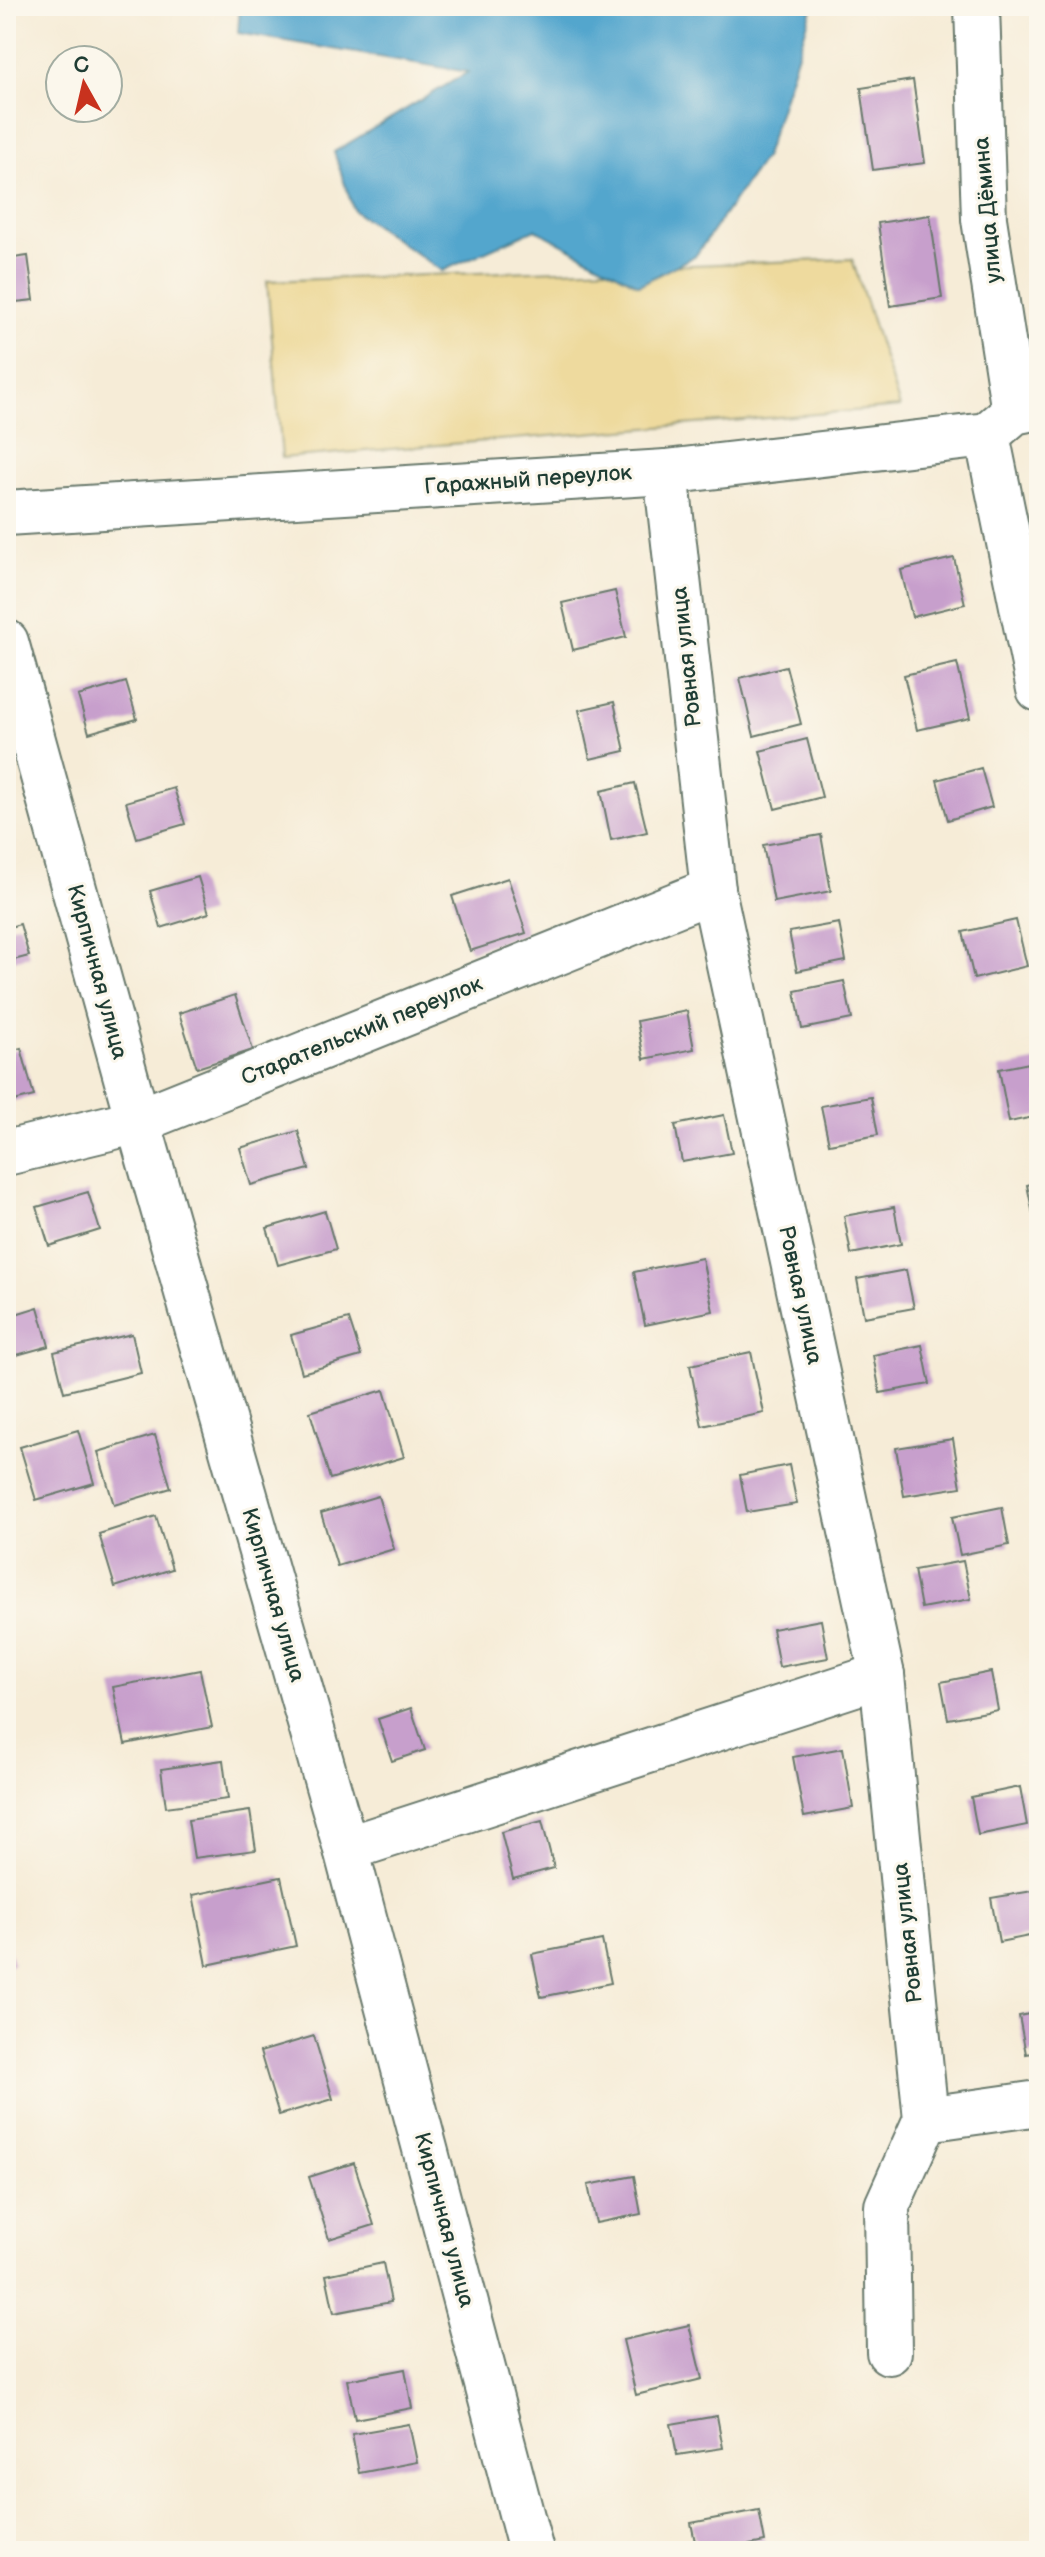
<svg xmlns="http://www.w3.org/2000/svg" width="1045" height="2557" viewBox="0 0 1045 2557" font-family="'Balsamiq Sans',sans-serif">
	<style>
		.sand { fill: #eeda9e; stroke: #868c69; stroke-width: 2 }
		.water { fill: #52a6cd; stroke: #387280; stroke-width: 2 }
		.building { fill: #c79fcc }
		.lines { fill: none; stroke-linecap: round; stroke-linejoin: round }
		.minor-casing { stroke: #6a7a6d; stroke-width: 48 }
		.minor { stroke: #fff; stroke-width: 44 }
		.labels { text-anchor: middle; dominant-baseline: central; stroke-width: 6; stroke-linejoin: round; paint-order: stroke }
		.street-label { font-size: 22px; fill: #1f3d34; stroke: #fbf7ec }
	</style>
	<rect width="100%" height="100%" fill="#fbf7ec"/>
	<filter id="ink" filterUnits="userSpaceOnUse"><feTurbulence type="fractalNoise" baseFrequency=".0125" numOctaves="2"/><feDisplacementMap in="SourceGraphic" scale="16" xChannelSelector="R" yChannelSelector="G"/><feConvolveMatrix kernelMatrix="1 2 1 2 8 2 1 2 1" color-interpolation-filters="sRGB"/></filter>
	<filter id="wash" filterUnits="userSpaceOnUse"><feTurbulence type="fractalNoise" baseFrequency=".006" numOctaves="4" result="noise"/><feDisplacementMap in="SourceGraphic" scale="32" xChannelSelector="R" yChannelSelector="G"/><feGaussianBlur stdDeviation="1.8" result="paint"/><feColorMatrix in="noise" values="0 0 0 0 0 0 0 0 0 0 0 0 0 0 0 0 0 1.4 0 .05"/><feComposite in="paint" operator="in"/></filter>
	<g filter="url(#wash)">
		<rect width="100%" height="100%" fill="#f6ecd7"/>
		<path class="sand" d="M852,259L900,407L282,458L267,281Z"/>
		<path class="water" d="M240,6H813L765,156L696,255L639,285L535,229L442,271L354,211L334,152L468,72L238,33Z"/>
		<g id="blocks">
			<g class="building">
				<path d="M913,80L925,163L873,170L861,88Z"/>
				<path d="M930,215L942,298L890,306L878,223Z"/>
				<path d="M28,256L34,300L6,303V259Z"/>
				<path d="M954,558L965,604L912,617L901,570Z"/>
				<path d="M615,591L626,637L573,650L562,603Z"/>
				<path d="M957,663L970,718L917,730L904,675Z"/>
				<path d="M786,666L801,724L754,736L740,678Z"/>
				<path d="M126,682L137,719L89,733L78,696Z"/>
				<path d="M614,702L625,751L590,759L579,710Z"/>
				<path d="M807,739L822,797L775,809L760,751Z"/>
				<path d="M981,768L992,807L948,820L937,780Z"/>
				<path d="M635,783L647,832L611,840L601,791Z"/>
				<path d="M174,788L185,824L137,838L126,802Z"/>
				<path d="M821,835L831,891L774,902L763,845Z"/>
				<path d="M198,877L209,913L161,928L150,891Z"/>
				<path d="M508,878L526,933L470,951L452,896Z"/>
				<path d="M1016,920L1027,966L974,979L963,932Z"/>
				<path d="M839,923L846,961L797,971L789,932Z"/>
				<path d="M20,924L29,956L6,962V928Z"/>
				<path d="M844,981L852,1019L802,1029L795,991Z"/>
				<path d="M235,995L253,1050L197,1068L179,1013Z"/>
				<path d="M687,1011L694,1049L644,1059L637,1021Z"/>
				<path d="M21,1048L34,1096L6,1103V1052Z"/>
				<path d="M1039,1061V1116L1009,1122L999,1069Z"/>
				<path d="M871,1097L878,1135L829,1144L821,1106Z"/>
				<path d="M724,1115L732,1153L682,1162L675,1125Z"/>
				<path d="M298,1131L309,1169L251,1185L240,1148Z"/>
				<path d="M1039,1182V1238H1038L1027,1185Z"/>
				<path d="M88,1192L100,1230L49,1246L37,1207Z"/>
				<path d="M894,1207L901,1244L851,1254L844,1216Z"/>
				<path d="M325,1211L336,1249L278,1265L267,1228Z"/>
				<path d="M702,1258L713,1311L645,1325L634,1272Z"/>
				<path d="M906,1270L914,1308L864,1317L857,1279Z"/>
				<path d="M38,1307L49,1346L6,1358V1317Z"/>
				<path d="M349,1319L361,1356L302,1373L291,1335Z"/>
				<path d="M132,1334L141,1373L64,1392L54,1352Z"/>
				<path d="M922,1345L930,1384L880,1393L873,1355Z"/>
				<path d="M751,1352L764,1413L702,1426L690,1365Z"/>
				<path d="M384,1390L404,1457L330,1479L310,1412Z"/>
				<path d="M78,1430L94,1483L36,1500L20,1447Z"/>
				<path d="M155,1435L171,1488L114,1505L98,1452Z"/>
				<path d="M953,1439L961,1487L904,1496L896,1448Z"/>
				<path d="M789,1465L797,1504L747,1512L740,1475Z"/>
				<path d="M378,1496L394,1549L337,1566L321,1513Z"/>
				<path d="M1002,1507L1009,1545L960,1555L952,1517Z"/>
				<path d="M156,1516L172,1569L115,1587L99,1534Z"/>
				<path d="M963,1561L971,1599L921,1608L914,1570Z"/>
				<path d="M821,1620L828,1658L779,1667L772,1629Z"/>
				<path d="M200,1670L212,1727L125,1744L113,1687Z"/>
				<path d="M991,1672L998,1710L948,1719L941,1682Z"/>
				<path d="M411,1708L425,1750L392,1761L378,1719Z"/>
				<path d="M843,1748L853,1808L804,1817L793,1757Z"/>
				<path d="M223,1760L228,1799L166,1807L161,1769Z"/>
				<path d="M1020,1787L1027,1825L978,1835L971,1797Z"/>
				<path d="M250,1811L256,1850L194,1858L188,1820Z"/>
				<path d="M542,1821L554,1868L513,1879L501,1832Z"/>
				<path d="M281,1877L296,1946L207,1965L193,1895Z"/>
				<path d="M1039,1890V1934L999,1942L991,1898Z"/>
				<path d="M6,1935L13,1964L6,1966Z"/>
				<path d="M602,1940L611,1983L541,1997L532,1954Z"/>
				<path d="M1039,2012V2052L1026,2054L1019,2016Z"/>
				<path d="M314,2036L333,2099L279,2115L260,2052Z"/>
				<path d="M354,2163L374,2225L329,2239L309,2177Z"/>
				<path d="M634,2176L641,2214L596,2223L588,2185Z"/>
				<path d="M383,2263L391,2302L334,2313L326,2275Z"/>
				<path d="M689,2325L702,2379L636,2395L623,2340Z"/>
				<path d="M405,2369L412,2408L355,2419L347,2380Z"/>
				<path d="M717,2416L723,2448L677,2455L671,2424Z"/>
				<path d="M409,2424L417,2462L359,2473L352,2434Z"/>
				<path d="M759,2510L765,2542L718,2551H697L691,2523Z"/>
			</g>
		</g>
	</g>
	<g filter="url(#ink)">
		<use href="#blocks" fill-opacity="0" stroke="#6a7a6d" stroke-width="2"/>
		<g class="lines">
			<g class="minor-casing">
				<g id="minor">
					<path d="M977,6L984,219L1014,412"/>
					<path d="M987,435L1039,689"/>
					<path d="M666,472L713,890L882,1675L926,2119L887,2206L889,2352"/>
					<path d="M6,513L666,472L987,435L1014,412L1039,407"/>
					<path d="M6,642L138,1121L346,1849L531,2551"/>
					<path d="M6,1153L138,1121L713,890"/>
					<path d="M346,1849L882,1675"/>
					<path d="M926,2119L1039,2103"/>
				</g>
			</g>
			<use href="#minor" class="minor"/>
		</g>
	</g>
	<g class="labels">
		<g class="street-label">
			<text transform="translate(988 210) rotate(-95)">улица Дёмина</text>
			<text transform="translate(528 480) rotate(-4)">Гаражный переулок</text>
			<text transform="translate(687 657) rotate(-96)">Ровная улица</text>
			<text transform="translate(97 972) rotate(75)">Кирпичная улица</text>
			<text transform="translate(362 1031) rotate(-22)">Старательский переулок</text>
			<text transform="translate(800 1295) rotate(78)">Ровная улица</text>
			<text transform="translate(273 1595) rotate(74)">Кирпичная улица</text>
			<text transform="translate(908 1933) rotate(-96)">Ровная улица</text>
			<text transform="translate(444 2220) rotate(75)">Кирпичная улица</text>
		</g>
	</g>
	<rect width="1045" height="2557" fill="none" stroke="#fbf7ec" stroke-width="32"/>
	<g transform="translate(84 84) rotate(352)"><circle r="38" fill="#fbf7ec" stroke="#a3ada2" stroke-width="2"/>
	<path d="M0-6L14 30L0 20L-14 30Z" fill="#c8321e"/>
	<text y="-12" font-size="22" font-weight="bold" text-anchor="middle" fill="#1f3d34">С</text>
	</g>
</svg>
